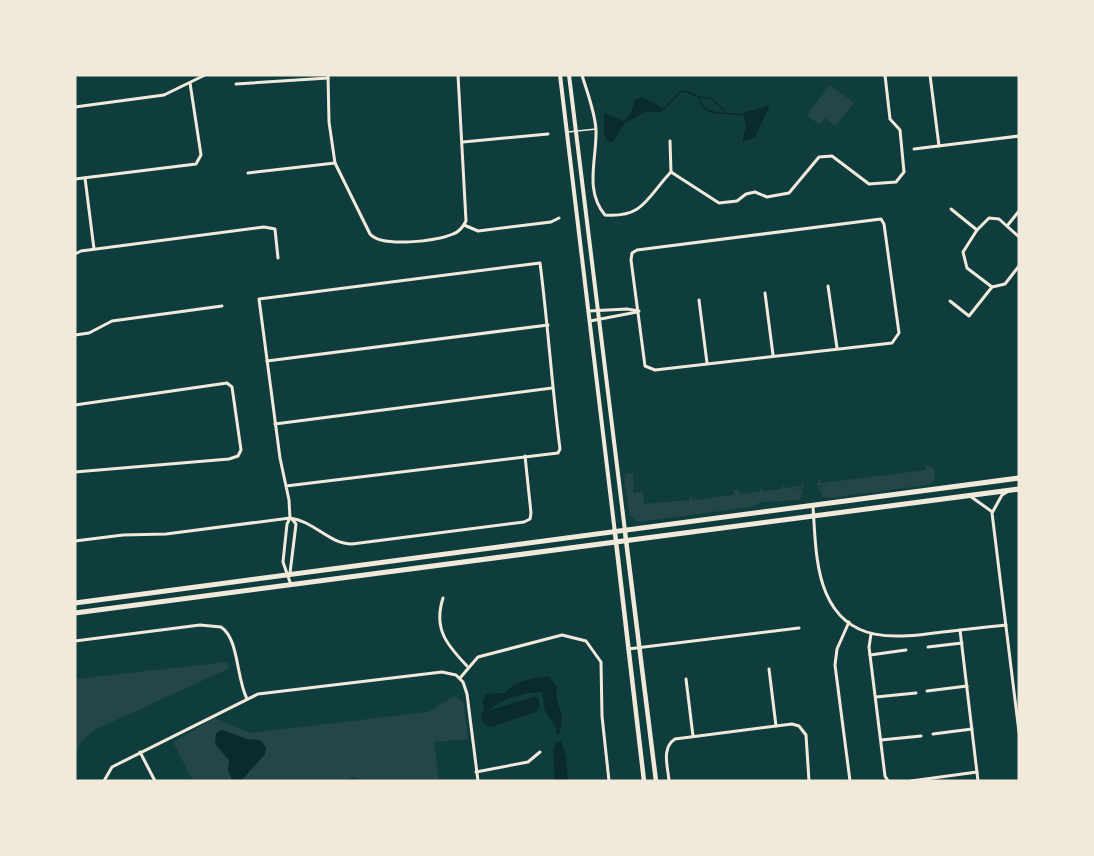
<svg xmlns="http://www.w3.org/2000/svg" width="1094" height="856" viewBox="0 0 1094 856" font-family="Rubik,sans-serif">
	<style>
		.green { fill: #244646 }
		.water { fill: #0a2a2b }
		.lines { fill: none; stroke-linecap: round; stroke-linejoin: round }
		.stream { stroke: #0a2a2b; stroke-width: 1.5 }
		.service { stroke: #f1e9da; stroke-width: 1.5 }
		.minor { stroke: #f1e9da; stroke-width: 3 }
		.tertiary { stroke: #f1e9da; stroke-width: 4 }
		.secondary { stroke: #f1e9da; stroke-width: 4.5 }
		.primary { stroke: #f1e9da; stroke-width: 5 }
	</style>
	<rect width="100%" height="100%" fill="#0f3d3e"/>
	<g class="green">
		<path d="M830,85L854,103L835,126L825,118L820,125L807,115Z"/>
		<path d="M926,465L935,469L934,481L928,485L828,498L823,497L818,487L828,485L816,486L819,479L822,483L926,470Z"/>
		<path d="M633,473V493L643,492L644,504L689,500L691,496L693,500L712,498L714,493L715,497L734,495V490H738L740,494L759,492L761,487L762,491L781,489L783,484L784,488L801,486L803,482L804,487L790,492L803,489L800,500L761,502L751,507L638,522L630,515L624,479L626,474Z"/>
		<path d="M227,662L230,668L94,730L81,742L75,752V679Z"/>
		<path d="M454,696L463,701L468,739L434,742L439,781H363L353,777L342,781H193L173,742L215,718L250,733L428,712Z"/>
	</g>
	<g class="water">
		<path d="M642,97L663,108L662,112H645L624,124L613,142H608L604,133V114L605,113L623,121L630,115L635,100Z"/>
		<path d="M770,105L755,137L742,142L746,126L743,113Z"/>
		<path d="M549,676L557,687L556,696L562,716L560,734H556V728L545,711L542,692C524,692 501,699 488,711L534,697L538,698L540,705L536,712L491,727L483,723L481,713L485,710L482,703L486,694L505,693C515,681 533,678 549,676Z"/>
		<path d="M222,730L247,739L260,740L266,747L265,754L241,781L232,780L228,770L229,760L215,744L216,733Z"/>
		<path d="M561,741L566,756L568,781H555L553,753L556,742Z"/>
	</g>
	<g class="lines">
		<g class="stream">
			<path d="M699,98C705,119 725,111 743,115"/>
			<path d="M663,110L680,92L686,91L699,97L711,98L725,111"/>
		</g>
		<path class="service" d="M568,132L596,129"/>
		<g class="minor">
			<path d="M328,75L329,122L335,163L370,234C382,248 437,241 453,234C459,232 463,227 466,221L458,75"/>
			<path d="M582,75C587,92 595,112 596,130C597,159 584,190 605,215C644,218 647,197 671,172L719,203L737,201L746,194L755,192L767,197L789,193L819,157L832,156L869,184L896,182L904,172L900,130L890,119L885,75"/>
			<path d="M930,75L939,146"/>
			<path d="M236,84L328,78"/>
			<path d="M75,107L164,95L205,75"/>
			<path d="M670,141L671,172"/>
			<path d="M463,142L548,134"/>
			<path d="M914,149L1019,136"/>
			<path d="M248,173L335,163"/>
			<path d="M85,178L94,249"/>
			<path d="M75,179L196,164L201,155L190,83"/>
			<path d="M951,209L977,230"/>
			<path d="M881,219L884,224L899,333L892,343L655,370L645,366L631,260L632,253L637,250Z"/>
			<path d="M464,225L478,231L551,222L559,218"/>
			<path d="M1007,226L1019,211"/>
			<path d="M1019,237L999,219L989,218L977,230L963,252L967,268L992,287L1005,284L1019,266"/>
			<path d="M75,254L81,251L264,227L275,229L278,258"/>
			<path d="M828,286L837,348"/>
			<path d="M765,293L773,355"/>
			<path d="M699,300L707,363"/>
			<path d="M950,301L969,316L992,287"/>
			<path d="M589,311L627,309L639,311"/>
			<path d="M590,321L637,312"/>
			<path d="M75,335L89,333L112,321L222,306"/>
			<path d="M267,361L548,325"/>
			<path d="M75,405L227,383L232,387L241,450L238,456L229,459L75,472"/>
			<path d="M275,424L552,388"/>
			<path d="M286,486L558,453L560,449C552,387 548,325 540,263L259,299L280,458L289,500L290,518L287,524L283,562L291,585"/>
			<path d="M1007,492L1002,495L992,513L1019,732"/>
			<path d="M970,496L991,511"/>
			<path d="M813,507C815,534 815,567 826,593C848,645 897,638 942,632C963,630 984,627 1006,625"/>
			<path d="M75,541L123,535L166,534L290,518C314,521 329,544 352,544L524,522L530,519L531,513L525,456"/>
			<path d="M290,573L296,524L292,519"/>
			<path d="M443,598C433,629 447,645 467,666"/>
			<path d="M849,622L837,649L835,665L850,781"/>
			<path d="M960,630L978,781"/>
			<path d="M871,634L869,647L885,776L888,781"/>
			<path d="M75,641L200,625L221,627C239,639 236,677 247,699"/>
			<path d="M928,647L962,643"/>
			<path d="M628,649L799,628"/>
			<path d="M870,655L906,650"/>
			<path d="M769,669L776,726"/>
			<path d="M460,678L478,657L562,635L586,641L601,662L602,716L609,781"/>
			<path d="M686,679L693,736"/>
			<path d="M927,691L967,686"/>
			<path d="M876,697L916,693"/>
			<path d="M933,734L972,729"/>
			<path d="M881,740L921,736"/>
			<path d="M140,752L155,781"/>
			<path d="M476,772L528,762L540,752"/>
			<path d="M104,781L112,767L258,694L442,672L456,675L463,682L467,694L478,781"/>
			<path d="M669,781C668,767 661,748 675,739L792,724L799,726L806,735L809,781"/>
			<path d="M911,781L977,772"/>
		</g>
		<g class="tertiary">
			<path d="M560,75L615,533"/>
			<path d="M569,75L625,531"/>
		</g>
		<g class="secondary">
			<path d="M625,532L656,781"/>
			<path d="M615,533L644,781"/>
		</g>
		<g class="primary">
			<path d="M75,603L1019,478"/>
			<path d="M75,613L1019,489"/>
		</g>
	</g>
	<rect width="1094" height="856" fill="none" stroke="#f1e9da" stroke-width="153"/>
</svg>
